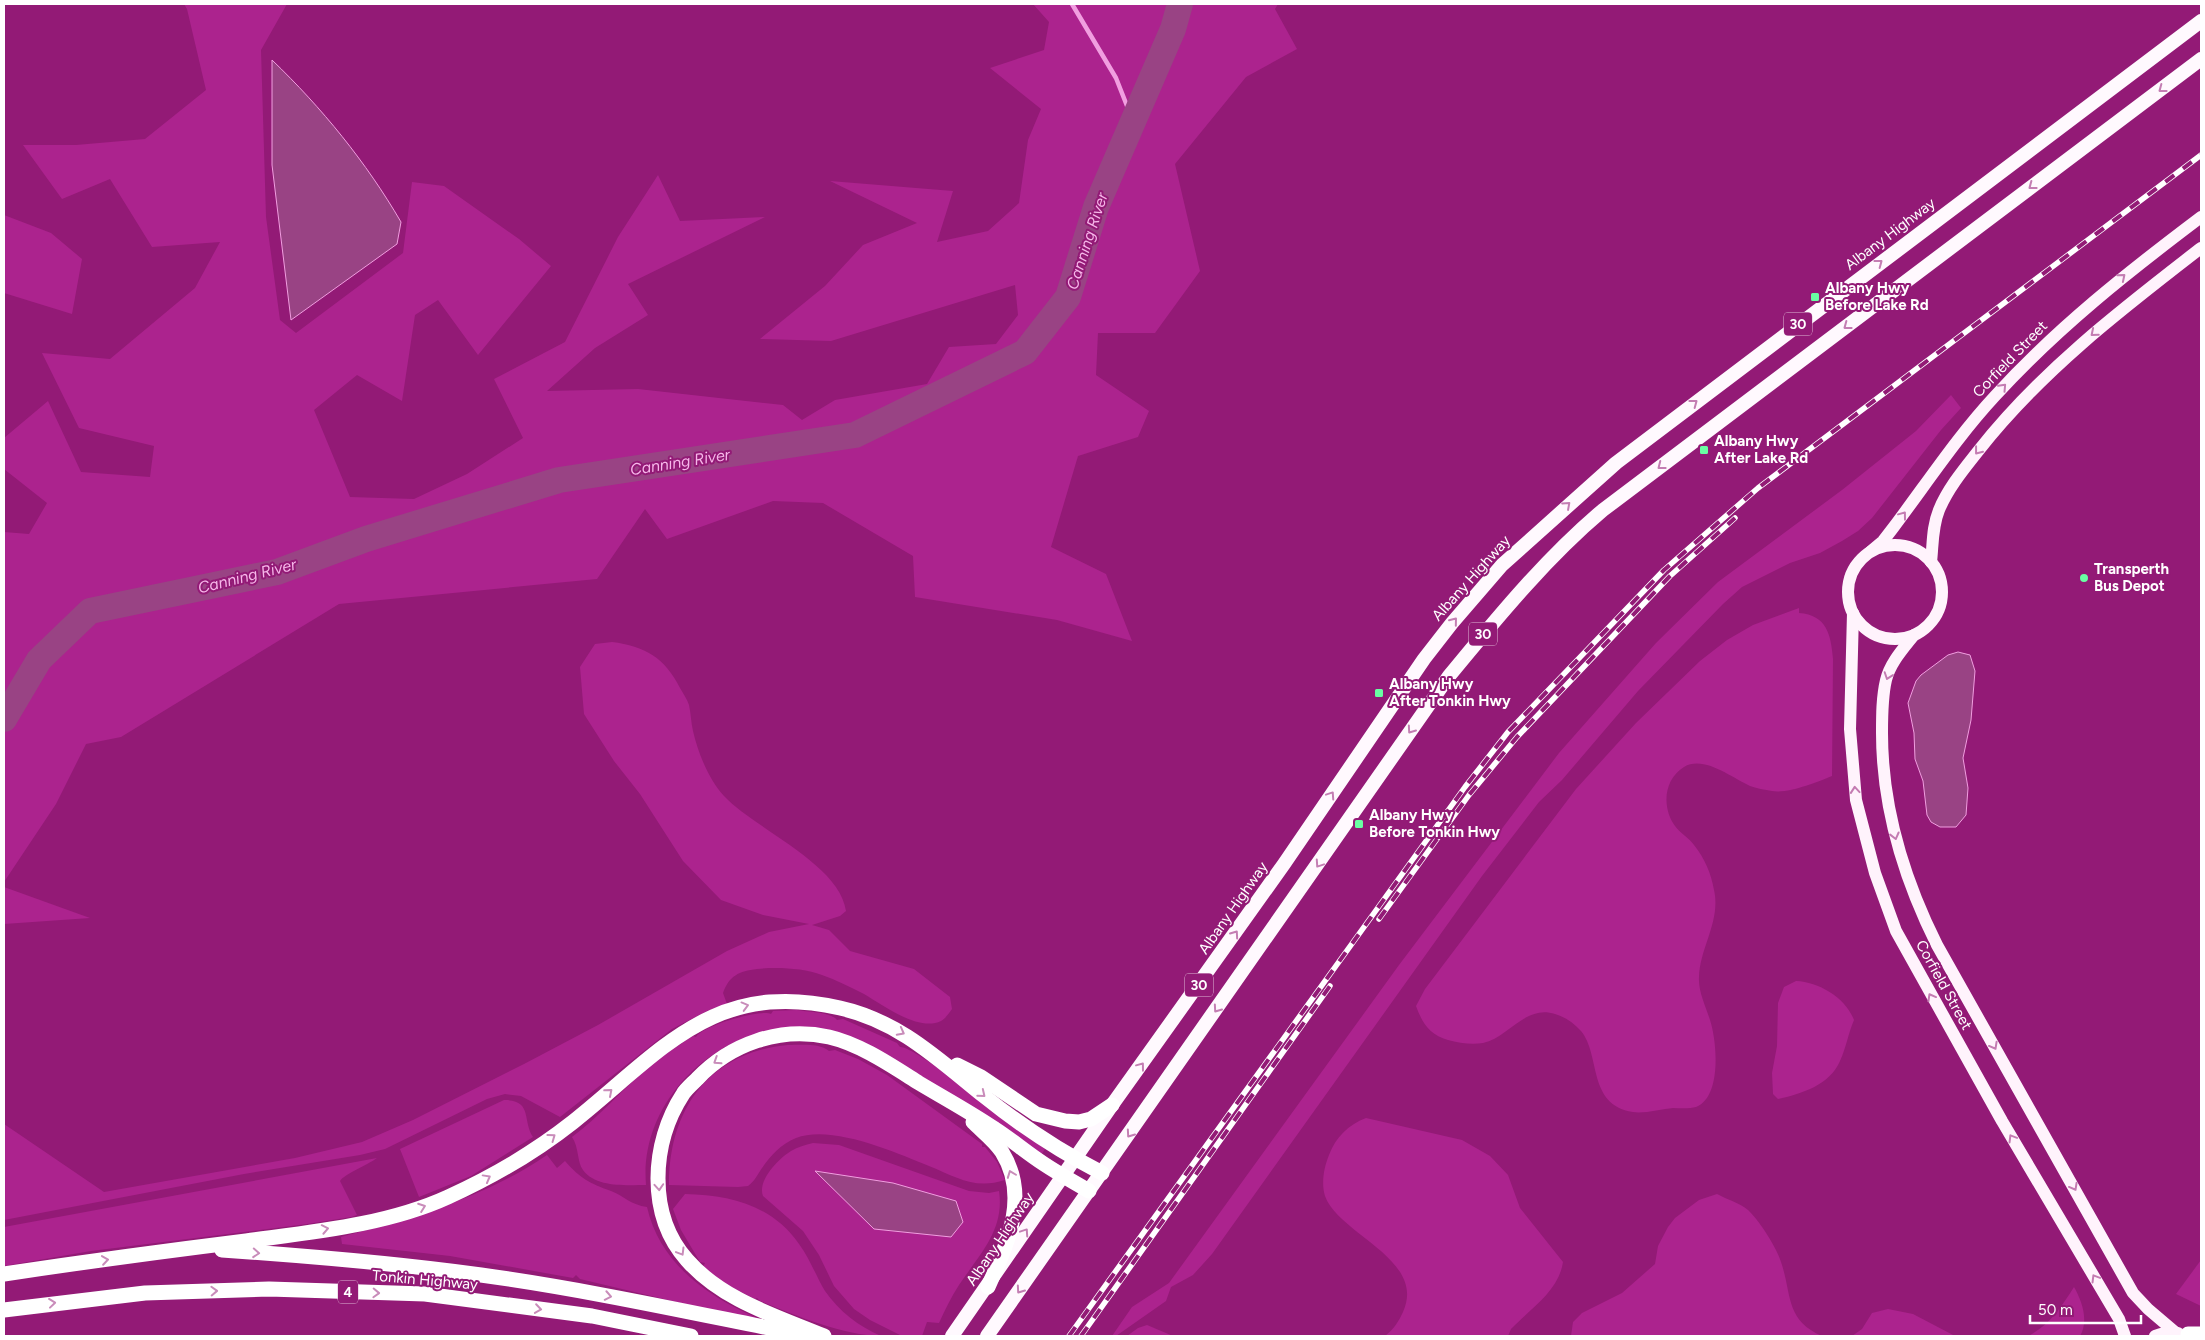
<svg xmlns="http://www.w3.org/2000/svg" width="2205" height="1340" viewBox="0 0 2205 1340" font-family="Figtree,sans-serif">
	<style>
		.green { fill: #ac238e }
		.water { fill: #994384; stroke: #f19ee0 }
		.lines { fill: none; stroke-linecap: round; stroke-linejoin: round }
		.stream { stroke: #f19ee0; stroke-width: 4.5 }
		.river { stroke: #994384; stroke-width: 26 }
		.primary { stroke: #fff3fc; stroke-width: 12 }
		.trunk { stroke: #fff9fe; stroke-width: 14 }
		.motorway { stroke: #fff; stroke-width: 15 }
		.rail-casing { stroke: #fff; stroke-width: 5.5 }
		.rail { stroke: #931a76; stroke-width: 4; stroke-dasharray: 11; stroke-linecap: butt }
		.oneway { stroke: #c47eb3 }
		.oneway2 { stroke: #c47cb2 }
		.oneway3 { stroke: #c98cba }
		.poi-dot { fill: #69ffa3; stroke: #931a76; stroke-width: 2 }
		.labels { text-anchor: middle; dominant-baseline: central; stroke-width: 4; stroke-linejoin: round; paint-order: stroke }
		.shield { fill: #931a76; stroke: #dfbad6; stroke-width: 1 }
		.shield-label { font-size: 14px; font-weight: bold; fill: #fff }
		.street-label { font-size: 15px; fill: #fff; stroke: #931a76 }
		.poi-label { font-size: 15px; font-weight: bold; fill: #fff; stroke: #931a76; text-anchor: start }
		.water-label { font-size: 16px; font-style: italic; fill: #f6b7e9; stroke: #931a76 }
	</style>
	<rect width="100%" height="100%" fill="#931a76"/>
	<g class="green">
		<path d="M184,4H287L261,50L266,217L280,320L296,333L403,253L412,182L444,186L519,239L551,266L478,355L438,300L415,315L402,401L357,375L314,410L350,497L414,499L467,474L523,438L494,379L565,342L618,237L658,175L680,221L765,217L628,284L648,315L595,348L547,391L638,389L783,405L802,420L835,400L927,384L949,347L996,344L1018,315L1015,285L831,341L760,339L825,286L863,245L917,223L830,181L953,191L937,242L988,231L1019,203L1028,140L1041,109L990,68L1044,50L1049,22L1033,4H1278L1275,9L1297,49L1246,77L1175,164L1200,271L1155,333H1098L1096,375L1149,411L1138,437L1078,456L1051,547L1106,574L1132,641L1057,620L915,597L913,556L823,503L773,501L667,539L645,509L597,579L339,604L121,737L86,744L56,804L4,882V532L29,534L47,503L4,469V438L48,401L81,472L150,477L154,446L79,428L42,353L110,359L195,288L220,242L152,247L110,179L62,199L23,145H76L145,139L206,90L187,9Z"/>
		<path d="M4,215L51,233L82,259L72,314L4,293Z"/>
		<path d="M1951,395L1961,408L1941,430L1872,518L1858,531L1842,541L1820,553L1790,563L1742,587L1723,604L1638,691L1562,780L1539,802L1482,876L1212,1254L1193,1275L1171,1287L1166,1301L1116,1336H1112L1132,1307L1169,1283L1399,965L1559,753L1656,643L1718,582L1842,490L1916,431Z"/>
		<path d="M1799,608V613C1827,615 1831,635 1833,659L1832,776C1817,782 1788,794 1772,791C1765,790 1756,788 1750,786C1732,778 1704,755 1684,767C1663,780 1662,808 1675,826C1680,833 1689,838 1694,845C1705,859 1711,873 1714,890C1721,921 1700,947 1699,977C1698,991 1706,1007 1710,1020C1717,1041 1722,1097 1696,1107C1689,1109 1680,1108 1673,1108C1662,1109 1643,1114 1633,1112C1587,1105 1601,1055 1581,1031C1574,1023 1565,1017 1555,1014C1526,1004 1509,1037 1483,1043C1472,1045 1459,1043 1448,1040C1430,1035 1422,1023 1416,1006L1425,989L1576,789L1636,723L1700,661L1727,640L1753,625Z"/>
		<path d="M612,642C645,646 665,658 680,688C683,693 687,699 689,705C691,714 691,723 693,731C698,753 709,780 724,796C755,829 840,864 846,911L840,916L812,925L829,930L850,951L914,969L950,997L952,1009C949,1013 946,1018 941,1021C918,1032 883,1005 864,994C850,987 836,980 822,975C803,968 777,967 757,969C739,971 729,976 723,993L727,1004L707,1011L672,1029L560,1117L521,1096L505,1094L487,1099L385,1149L360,1155L244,1174L4,1220V1124L104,1192L295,1158L362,1142L413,1120L524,1064L598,1025L727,951L769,932L809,924L763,915L721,900L683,861L640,794L614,761L584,714L580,667L595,644Z"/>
		<path d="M4,887L90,918L4,924Z"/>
		<path d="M1796,981C1819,982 1846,998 1854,1020C1848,1034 1846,1048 1840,1061C1830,1085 1801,1094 1778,1099L1773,1094L1772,1073L1777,1046L1778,1003L1784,987Z"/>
		<path d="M797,1010C808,1012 831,1012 837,1020L843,1019L897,1043L900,1047C915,1045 1025,1134 1045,1149L1041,1155L914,1071L867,1045L766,1031C697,1048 640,1111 646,1185C627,1185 596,1188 583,1170C577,1162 579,1147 572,1137C599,1117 620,1092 645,1070C660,1057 676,1047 693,1036L696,1037C702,1026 760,1009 771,1014L773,1011Z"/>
		<path d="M788,1045C801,1045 820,1043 829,1051L835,1050L858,1059L887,1075L982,1144V1147H985L997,1162L1005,1180C975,1190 956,1177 929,1166C895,1152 831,1124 796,1138C781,1144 771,1155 762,1168C758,1174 754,1182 748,1186L738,1187L669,1185C669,1108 710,1052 788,1045Z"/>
		<path d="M504,1100C533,1100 522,1120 533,1137L471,1176L419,1197L400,1149Z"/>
		<path d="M1366,1118L1462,1140L1490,1156L1508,1175L1520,1208L1563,1262C1559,1291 1530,1309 1511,1329L1508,1336H1385C1393,1330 1399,1321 1403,1312C1427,1259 1338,1234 1325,1196C1321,1183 1324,1167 1329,1155C1336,1137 1348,1125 1366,1118Z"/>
		<path d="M813,1143L839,1145L969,1191L989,1193L999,1191C1005,1230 979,1255 959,1285C951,1297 945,1310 939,1323L927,1322L922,1336H902L870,1320L854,1309L834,1286L819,1255L803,1231L763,1196C757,1181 778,1159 791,1151C798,1147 805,1145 813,1143Z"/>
		<path d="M547,1155L557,1168L565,1161C581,1179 589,1183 611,1191C624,1196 631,1205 647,1207C660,1264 707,1296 757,1318L756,1321L580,1279L576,1275L573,1278L450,1256L342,1244L341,1237C412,1218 486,1197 547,1155Z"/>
		<path d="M377,1158C368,1165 344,1174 340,1181L357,1215L351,1217L307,1224L91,1251L4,1266V1227Z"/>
		<path d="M685,1194C730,1195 772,1205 799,1244C810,1259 816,1276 825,1291C839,1311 858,1326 881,1336C844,1336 794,1315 760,1301L757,1298L755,1299L727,1285L703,1267L705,1263L700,1262L681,1230L673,1209Z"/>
		<path d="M1717,1194C1726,1199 1740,1203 1748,1210C1759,1220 1777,1248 1781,1262C1792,1294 1785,1320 1822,1336H1571L1573,1322L1582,1313L1622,1293L1655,1264L1658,1246L1668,1227L1675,1218L1699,1200Z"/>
		<path d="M2201,1260V1306L2176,1294Z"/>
		<path d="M2074,1287C2082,1301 2089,1321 2080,1336H2028C2049,1326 2062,1306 2074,1287Z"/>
		<path d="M1888,1309L1913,1314L1955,1336H1852L1862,1329L1872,1313Z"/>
		<path d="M1147,1325L1173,1336H1127L1138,1328Z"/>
	</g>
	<g class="water">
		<path d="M272,60C322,108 366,162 401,222L397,244L291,320L272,165Z"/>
		<path d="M1958,652L1970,655L1975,671L1971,720L1963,758L1968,788L1966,815L1956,827H1940L1931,822L1927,815L1923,781L1915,759L1914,733L1908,703L1916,681L1921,675L1948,655Z"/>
		<path d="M815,1171L893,1183L956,1201L963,1222L951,1237L874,1229Z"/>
	</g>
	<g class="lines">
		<path class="stream" d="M1072,4L1116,78L1133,121"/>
		<path class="river" d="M4,719L39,660L90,611L277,572L366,539L559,480L855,435L1025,352L1068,297L1096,207L1173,29L1180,4"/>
		<g class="primary">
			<circle cx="1895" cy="592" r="47"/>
			<path d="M1871,551L1883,541L1893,528C1927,483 1957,437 1995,396C2057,328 2128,272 2201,217"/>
			<path d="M1931,562C1933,545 1932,527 1939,510C1948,488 1964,469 1979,450C2041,371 2122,309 2201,248"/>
			<path d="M1853,613L1850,729L1856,800L1875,873L1896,931L2002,1121L2119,1319L2125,1336"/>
			<path d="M1914,635C1903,649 1890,663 1886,680C1882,697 1882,715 1882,733C1882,807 1904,879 1937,945L2133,1293L2148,1309L2175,1332"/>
			<path d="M2155,1336L2161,1334L2178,1333"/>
		</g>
		<g class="trunk">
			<path d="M952,1336L1112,1105L1284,864L1424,659L1452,623L1502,565L1616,463L2201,21"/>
			<path d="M987,1336L1449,676C1497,618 1545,559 1603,510L2201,59"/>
		</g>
		<g class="motorway">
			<path d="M957,1065L981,1077L1036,1114L1065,1121L1079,1122L1091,1119L1112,1105"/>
			<path d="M973,1122C982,1131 995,1141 1002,1152C1030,1197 1007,1244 988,1287"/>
			<path d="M222,1250C308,1256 395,1263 481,1275C590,1290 697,1314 804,1335"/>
			<path d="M4,1274C84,1262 165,1251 246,1241C312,1232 387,1225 448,1197C492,1177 535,1152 573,1122C662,1051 713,979 840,1008C899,1021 939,1060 984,1096C1020,1125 1061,1152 1102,1173"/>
			<path d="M4,1310L145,1293L269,1289L425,1294L592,1316L691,1336"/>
			<path d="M2188,1334H2201"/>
			<path d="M824,1336C776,1316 722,1300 687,1260C647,1215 651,1143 683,1094C686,1089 692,1084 697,1079C730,1044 780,1026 829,1037C860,1044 892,1066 919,1083C944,1098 970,1112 995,1129C1012,1140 1027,1153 1044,1164C1059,1174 1074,1182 1089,1191"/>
		</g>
		<g class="rail-casing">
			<g id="rail">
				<path d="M1379,919L1469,795L1517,737L1670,576L1735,518"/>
				<path d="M1069,1336L1465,787L1508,732L1664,570L1758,488L2201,155"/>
				<path d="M1081,1336L1330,986"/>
			</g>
		</g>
		<use href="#rail" class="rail"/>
	</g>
	<defs><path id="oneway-chevron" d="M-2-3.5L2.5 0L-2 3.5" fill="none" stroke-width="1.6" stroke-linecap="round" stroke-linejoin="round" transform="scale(1.25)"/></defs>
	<g class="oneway">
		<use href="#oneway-chevron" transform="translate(2162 89) rotate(143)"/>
		<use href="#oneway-chevron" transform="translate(2032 186) rotate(143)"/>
		<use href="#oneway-chevron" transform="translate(1879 263) rotate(-37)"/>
		<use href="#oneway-chevron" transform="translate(1847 326) rotate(143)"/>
		<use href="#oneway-chevron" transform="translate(1694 403) rotate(-37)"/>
		<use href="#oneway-chevron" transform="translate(1661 466) rotate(142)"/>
		<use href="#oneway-chevron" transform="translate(1567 505) rotate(-42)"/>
		<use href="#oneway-chevron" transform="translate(1454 621) rotate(-51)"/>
		<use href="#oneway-chevron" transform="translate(1411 730) rotate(125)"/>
		<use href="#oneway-chevron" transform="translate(1331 795) rotate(-56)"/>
		<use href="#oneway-chevron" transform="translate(1319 864) rotate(124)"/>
		<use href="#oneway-chevron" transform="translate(1235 934) rotate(-55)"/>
		<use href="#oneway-chevron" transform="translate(1217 1009) rotate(125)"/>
		<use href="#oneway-chevron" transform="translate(1141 1066) rotate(-53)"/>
		<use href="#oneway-chevron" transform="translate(1130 1134) rotate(125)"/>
		<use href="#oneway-chevron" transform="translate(1025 1232) rotate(-56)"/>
		<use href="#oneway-chevron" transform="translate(1020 1290) rotate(125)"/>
	</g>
	<g class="oneway2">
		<use href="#oneway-chevron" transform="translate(2122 277) rotate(-40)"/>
		<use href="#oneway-chevron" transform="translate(2094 333) rotate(140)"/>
		<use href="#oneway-chevron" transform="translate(2003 387) rotate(-47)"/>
		<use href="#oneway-chevron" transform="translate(1978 451) rotate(128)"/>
		<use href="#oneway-chevron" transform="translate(1903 515) rotate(-53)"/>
		<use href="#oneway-chevron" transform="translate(1888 676) rotate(109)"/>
		<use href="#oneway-chevron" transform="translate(1855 790) rotate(-95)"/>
		<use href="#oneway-chevron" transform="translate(1895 836) rotate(76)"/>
		<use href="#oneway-chevron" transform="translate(1931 997) rotate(-119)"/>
		<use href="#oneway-chevron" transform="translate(1994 1046) rotate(61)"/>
		<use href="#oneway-chevron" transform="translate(2012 1138) rotate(-121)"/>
		<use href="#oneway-chevron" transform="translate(2074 1187) rotate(61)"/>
		<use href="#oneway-chevron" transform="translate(2095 1278) rotate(-121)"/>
	</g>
	<g class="oneway3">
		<use href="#oneway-chevron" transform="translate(745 1006) rotate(-15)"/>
		<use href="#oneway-chevron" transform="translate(901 1032) rotate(28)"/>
		<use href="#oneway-chevron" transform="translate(717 1061) rotate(147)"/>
		<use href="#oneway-chevron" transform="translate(609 1092) rotate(-41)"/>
		<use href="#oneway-chevron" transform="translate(982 1094) rotate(39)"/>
		<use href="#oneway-chevron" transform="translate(552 1137) rotate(-36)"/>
		<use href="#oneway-chevron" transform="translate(1011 1174) rotate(-111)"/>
		<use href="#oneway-chevron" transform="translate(487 1178) rotate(-29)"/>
		<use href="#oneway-chevron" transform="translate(659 1187) rotate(86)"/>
		<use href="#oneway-chevron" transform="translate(422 1207) rotate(-20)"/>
		<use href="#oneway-chevron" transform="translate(325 1229) rotate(-11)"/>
		<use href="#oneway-chevron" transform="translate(681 1252) rotate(59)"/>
		<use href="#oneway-chevron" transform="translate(256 1253) rotate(4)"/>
		<use href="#oneway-chevron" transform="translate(105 1260) rotate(-8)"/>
		<use href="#oneway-chevron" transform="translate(214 1291) rotate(-2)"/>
		<use href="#oneway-chevron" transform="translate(376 1293) rotate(2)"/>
		<use href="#oneway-chevron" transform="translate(608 1296) rotate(11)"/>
		<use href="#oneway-chevron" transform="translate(52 1303) rotate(-6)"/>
		<use href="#oneway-chevron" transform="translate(538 1309) rotate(8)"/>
	</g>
	<g class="poi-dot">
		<rect x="1810" y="292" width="10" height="10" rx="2.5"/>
		<rect x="1699" y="445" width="10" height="10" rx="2.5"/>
		<circle cx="2084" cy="578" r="5"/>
		<rect x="1374" y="688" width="10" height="10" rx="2.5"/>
		<rect x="1354" y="819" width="10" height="10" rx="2.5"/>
	</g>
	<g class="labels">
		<g class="shield">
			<rect x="1784" y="312.5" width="28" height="23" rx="4"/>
			<rect x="1469" y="622.5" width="28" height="23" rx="4"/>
			<rect x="1185" y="973.5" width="28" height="23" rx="4"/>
			<rect x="338" y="1280.5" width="20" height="23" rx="4"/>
		</g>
		<g class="shield-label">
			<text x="1798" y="324">30</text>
			<text x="1483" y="634">30</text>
			<text x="1199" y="985">30</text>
			<text x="348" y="1292">4</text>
		</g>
		<g class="street-label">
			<text transform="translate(1890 234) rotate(-37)">Albany Highway</text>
			<text transform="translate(2010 359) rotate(-46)">Corfield Street</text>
			<text transform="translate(1471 578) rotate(-48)">Albany Highway</text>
			<text transform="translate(1233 908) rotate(-55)">Albany Highway</text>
			<text transform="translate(1944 985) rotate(61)">Corfield Street</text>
			<text transform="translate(1000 1239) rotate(-56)">Albany Highway</text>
			<text transform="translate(425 1280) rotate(5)">Tonkin Highway</text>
		</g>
		<g class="poi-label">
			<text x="1825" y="288">Albany Hwy<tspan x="1825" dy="17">Before Lake Rd</tspan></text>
			<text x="1714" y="441">Albany Hwy<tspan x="1714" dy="17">After Lake Rd</tspan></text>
			<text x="2094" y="569">Transperth<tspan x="2094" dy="17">Bus Depot</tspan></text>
			<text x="1389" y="684">Albany Hwy<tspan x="1389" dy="17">After Tonkin Hwy</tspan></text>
			<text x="1369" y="815">Albany Hwy<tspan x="1369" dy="17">Before Tonkin Hwy</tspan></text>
		</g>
		<g class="water-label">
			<text transform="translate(1087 241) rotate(-72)">Canning River</text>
			<text transform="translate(680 462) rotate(-9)">Canning River</text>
			<text transform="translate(247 576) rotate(-14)">Canning River</text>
		</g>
	</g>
	<rect width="2205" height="1340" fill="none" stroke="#ffffff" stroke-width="10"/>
	<path d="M2030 1315v8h111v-8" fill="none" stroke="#ffffff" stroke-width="2.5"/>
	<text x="2038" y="1315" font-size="15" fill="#ffffff" stroke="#931a76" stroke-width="4" paint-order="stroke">50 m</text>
</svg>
